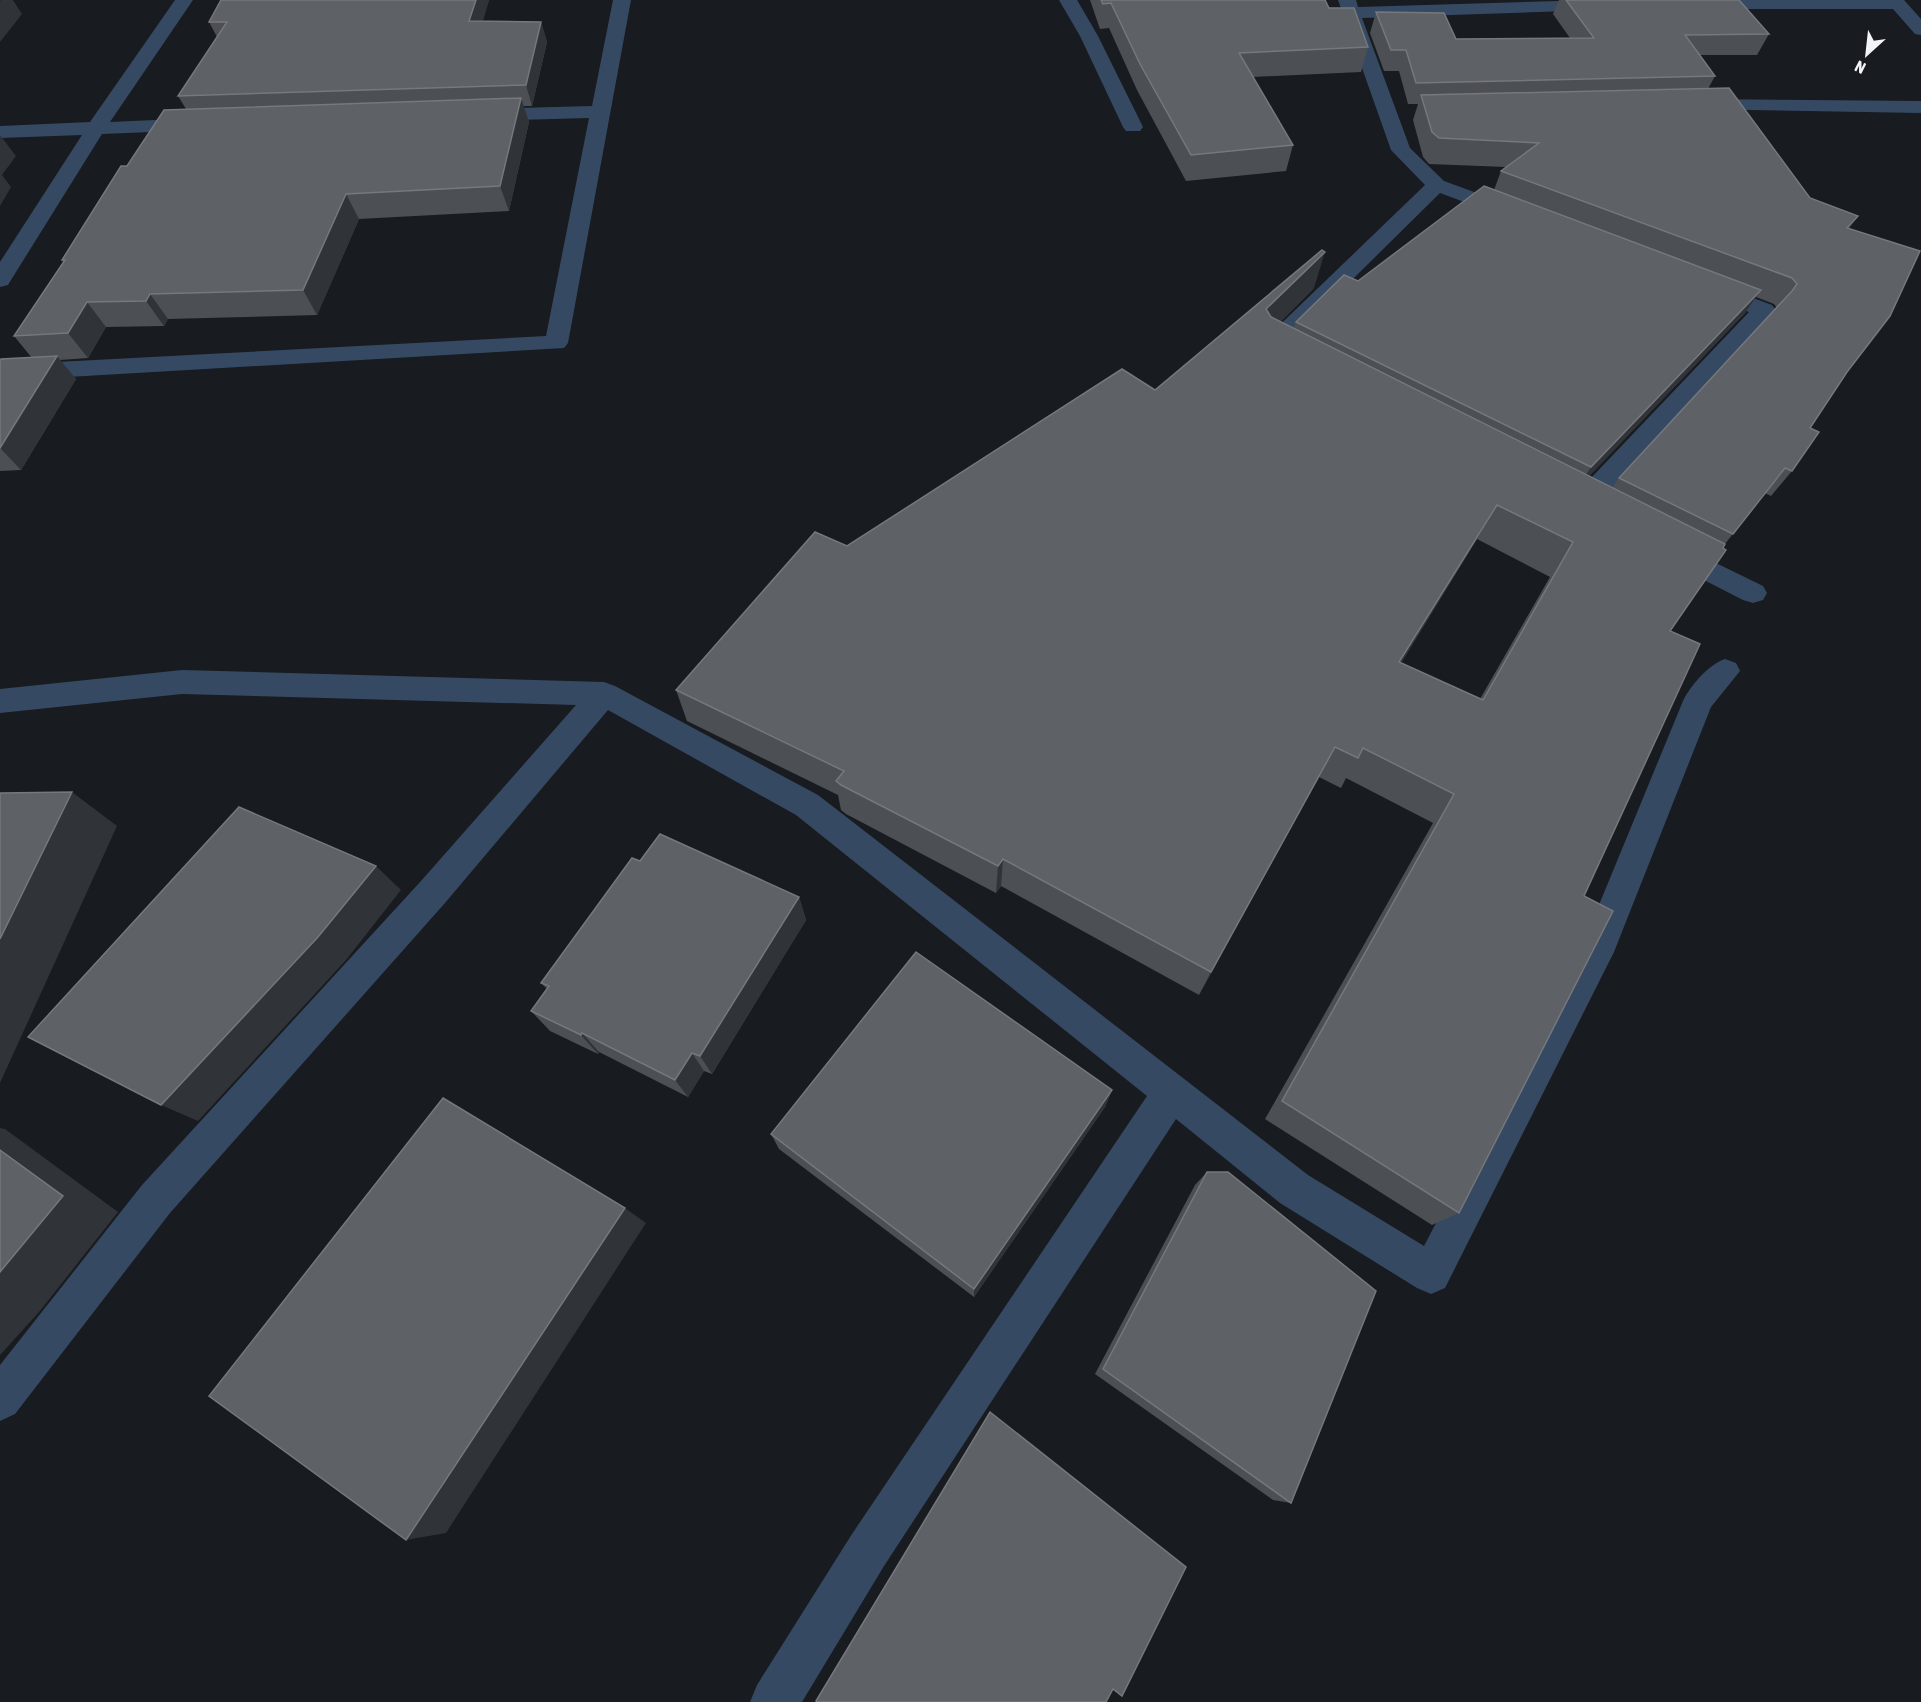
<svg xmlns="http://www.w3.org/2000/svg" width="1921" height="1702" viewBox="0 0 1921 1702" font-family="'Asap Condensed',sans-serif">
	<style>
		.lines { fill: none; stroke-linecap: round; stroke-linejoin: round }
		.minor { fill: #364963; fill-rule: evenodd }
		.wall { fill: #4c4f53; fill-rule: evenodd }
		.shaded-wall { fill: #303337 }
		.building { fill: #5e6165; stroke: #75787c; stroke-width: 1.5; fill-rule: evenodd }
	</style>
	<rect width="100%" height="100%" fill="#181b1f"/>
	<g class="lines">
		<g class="minor">
			<path d="M175,0H193L110,122L200,118L207,120L210,124L207,128L200,130L102,134L11,280L8,285L0,287V262L82,135L0,138V126L90,122Z"/>
			<path d="M613,0H631L568,343L564,348L0,381V365L546,336L589,118L482,121L475,119L472,115L475,111L482,109L592,106Z"/>
			<path d="M1059,0H1077L1098,36L1143,127L1140,131H1126L1123,127L1080,36Z"/>
			<path d="M1338,0H1356L1358,7L1591,0L1605,1L1608,5L1605,9L1599,10L1362,18L1410,148L1444,181L1518,208L1521,213L1518,218L1510,219L1440,193L1286,345L1294,350L1298,355L1294,360C1282,364 1266,358 1258,347L1262,342L1425,185L1391,150Z"/>
			<path d="M1694,0H1904L1921,19V35L1915,34L1893,9H1699L1693,8L1690,4Z"/>
			<path d="M1698,99L1921,101V113L1691,109L1688,105L1691,101Z"/>
			<path d="M1710,282L1772,305L1776,310L1590,512L1581,514L1572,512L1568,505L1572,498L1749,312L1702,294L1699,289L1702,284Z"/>
			<path d="M1671,541L1763,586L1767,593L1763,600L1753,603L1743,600L1661,558L1657,551L1661,544Z"/>
			<path d="M1725,659L1736,663L1740,671L1711,707L1614,952L1445,1288L1431,1294L1417,1288L1280,1203L1176,1119L884,1566L802,1702H750L757,1685L852,1534L1147,1096L796,815L608,710L445,903L170,1213L15,1414L0,1421V1365L142,1185L421,881L576,705L182,694L0,713V689L182,670L604,682L615,686L818,795L1308,1175L1424,1246L1587,934L1683,701C1691,685 1708,665 1725,659Z"/>
		</g>
	</g>
	<g class="wall">
		<path d="M221,0H489L482,21L541,22L547,42L532,106H523L529,122L509,211L359,219L317,315L168,319L164,326L106,327L88,358L60,360L76,379L21,470L0,471V361L32,358L14,336L63,262L62,260L127,166L186,109L178,96L217,37L209,22Z"/>
		<path d="M1090,0H1325L1329,8L1368,47L1361,72L1253,77L1293,145L1286,171L1186,181L1137,90L1109,28L1100,29Z"/>
		<path d="M1559,0H1739L1769,34L1757,55H1700L1715,76L1708,89L1810,198L1849,229L1847,372L1810,428L1792,471L1771,496L1765,493L1725,544L1670,631L1584,896L1459,1213L1432,1225L1265,1119L1433,823L1346,778L1341,788L1319,777L1199,995L1001,886L996,893L846,814L841,810L838,795L687,721L676,690L847,546L1155,390L1314,288L1280,322L1293,329L1296,322L1494,190L1501,171L1506,167L1429,164L1423,157L1413,120L1418,104H1408L1399,71H1384L1370,33L1376,12L1456,39L1570,38L1553,14ZM1756,297L1774,304L1777,308L1619,478L1612,488L1589,476L1745,313ZM1477,539L1550,577L1480,699L1401,663Z"/>
		<path d="M640,861L799,897L806,920L712,1074L704,1071L688,1097L599,1052L598,1054L550,1031L531,1011L547,989L541,983Z"/>
		<path d="M1112,1090L1105,1107L974,1297L779,1149L771,1134Z"/>
		<path d="M1207,1172L1291,1503L1273,1500L1095,1374L1195,1185Z"/>
	</g>
	<g class="shaded-wall">
		<path d="M1,0H13L22,14L0,42V1Z"/>
		<path d="M476,0H489L477,42L469,21Z"/>
		<path d="M541,22L547,42L532,106L526,85Z"/>
		<path d="M521,98L529,122L509,211L500,186Z"/>
		<path d="M0,135L16,156L2,175L11,187L0,206Z"/>
		<path d="M346,194L359,219L317,315L303,290Z"/>
		<path d="M1858,216L1840,242L1847,228Z"/>
		<path d="M1325,252L1314,288L1256,346L1266,309Z"/>
		<path d="M1761,290L1745,313L1577,489L1591,467Z"/>
		<path d="M150,294L168,319L164,326L146,301Z"/>
		<path d="M87,302L106,327L88,358L68,333Z"/>
		<path d="M57,356L76,379L21,470L0,448Z"/>
		<path d="M1497,505L1477,539L1381,695L1399,662Z"/>
		<path d="M1335,747L1319,777L1199,995L1211,972Z"/>
		<path d="M72,792L117,826L0,1083V939Z"/>
		<path d="M1003,859L1001,886L996,893L998,866Z"/>
		<path d="M376,866L401,890L346,960L198,1121L161,1105Z"/>
		<path d="M799,897L806,920L712,1074L700,1056Z"/>
		<path d="M582,1033L599,1052L598,1054L581,1035Z"/>
		<path d="M692,1053L704,1071L688,1097L675,1080Z"/>
		<path d="M1112,1090L1105,1107L974,1297V1289Z"/>
		<path d="M0,1128L5,1129L118,1212L39,1312L0,1355Z"/>
		<path d="M625,1208L646,1223L446,1533L406,1540Z"/>
	</g>
	<g class="building">
		<path d="M221,0H476L469,21L541,22L526,85L178,96L227,22H209Z"/>
		<path d="M1101,0H1325L1329,8H1354L1368,47L1239,53L1293,145L1191,155L1140,64L1111,3L1103,4Z"/>
		<path d="M1566,0H1739L1769,34L1685,35L1715,76L1416,83L1406,50H1391L1376,12L1444,13L1456,39L1594,38Z"/>
		<path d="M1729,88L1810,198L1858,216L1847,228L1920,251L1890,316L1847,372L1810,428L1819,432L1792,471L1785,468L1733,534L1619,478L1792,291L1797,284L1792,278L1501,171L1539,143L1439,138L1432,132L1421,95Z"/>
		<path d="M521,98L500,186L346,194L303,290L150,294L146,301L87,302L68,333L14,336L65,260H62L121,166H127L164,110Z"/>
		<path d="M1484,186L1761,290L1591,467L1296,322L1344,275L1358,281Z"/>
		<path d="M1322,250L1325,252L1266,309L1271,317L1725,544L1723,548L1726,550L1670,631L1700,644L1584,896L1613,911L1459,1213L1282,1101L1454,794L1363,748L1358,758L1335,747L1211,972L1003,859L998,866L841,785L836,781L844,771L676,690L815,532L847,546L1122,369L1155,390ZM1497,505L1573,542L1483,700L1399,662Z"/>
		<path d="M57,356L0,448V361L1,359Z"/>
		<path d="M72,792L0,939V793Z"/>
		<path d="M239,807L376,866L318,937L161,1105L28,1037Z"/>
		<path d="M660,834L799,897L700,1056L692,1053L675,1080L582,1033L581,1035L531,1011L549,986L541,983L632,858L640,861Z"/>
		<path d="M916,952L1112,1090L974,1289L771,1134Z"/>
		<path d="M443,1098L625,1208L406,1540L209,1396Z"/>
		<path d="M0,1150L63,1196L0,1272Z"/>
		<path d="M1207,1172H1228L1376,1291L1291,1503L1103,1369Z"/>
		<path d="M990,1412L1186,1567L1122,1696L1113,1689L1106,1702H817L816,1701Z"/>
	</g>
	<g transform="translate(1867 54) rotate(207)" stroke="#181b1f" stroke-width="4.5" paint-order="stroke">
	<path d="M0-4.5L10 22L0 15L-10 22Z" fill="#f2f4f7"/>
	<text y="-9" font-size="16" font-weight="bold" text-anchor="middle" fill="#f2f4f7">N</text>
	</g>
</svg>
